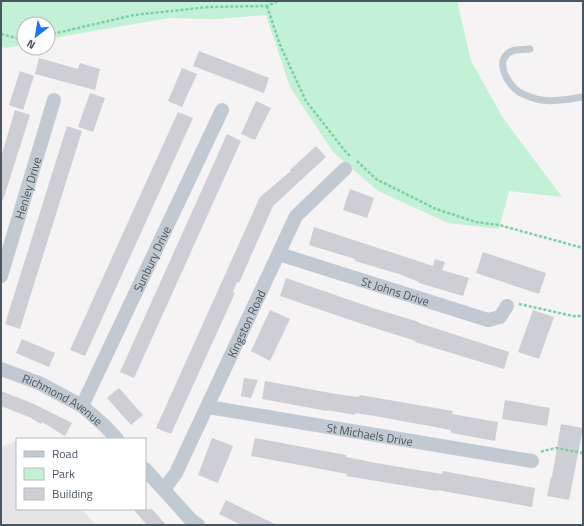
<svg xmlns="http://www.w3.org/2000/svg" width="584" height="526" viewBox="0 0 584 526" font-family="'Titillium Web',sans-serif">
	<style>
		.education { fill: #e6e4e5 }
		.green { fill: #c3f1d5 }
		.building { fill: #cdcfd5 }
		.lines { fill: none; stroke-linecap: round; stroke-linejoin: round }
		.path { stroke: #7ad0a6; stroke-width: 2.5; stroke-dasharray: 3 2; stroke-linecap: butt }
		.lane { stroke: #c1cad2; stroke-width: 7 }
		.street { stroke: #c1cad2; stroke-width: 14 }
		.labels { text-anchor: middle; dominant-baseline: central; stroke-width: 3.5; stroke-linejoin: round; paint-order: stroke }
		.street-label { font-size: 12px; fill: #4a5661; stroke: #fff }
	</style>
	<rect width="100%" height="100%" fill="#f5f3f3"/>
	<path class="education" d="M17,441V509H81L96,525H1V447Z"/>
	<path class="green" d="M1,1H457L471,61L503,118L562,197L509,191L499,229L448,223L378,191L333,152L290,87L266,15L217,19L169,18L48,39V24H24V44L8,48L1,47Z"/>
	<g class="building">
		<path d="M199,51L269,78L264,93L193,66Z"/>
		<path d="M39,58L78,69L80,63L100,69L95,90L35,74Z"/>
		<path d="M182,68L197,74L182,107L168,101Z"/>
		<path d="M20,71L34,76L23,110L9,105Z"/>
		<path d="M90,93L105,98L93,132L78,127Z"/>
		<path d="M256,101L271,108L255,140L241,134Z"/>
		<path d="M15,110L30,115L3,200H1V157Z"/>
		<path d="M178,112L193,118L85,356L70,350Z"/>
		<path d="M67,126L82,131L20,329L5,324Z"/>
		<path d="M227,134L241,141L134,378L120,372Z"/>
		<path d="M316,146L326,157L273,206L239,283L237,282L233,292L235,293L171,434L156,428L260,197L291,171L290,170Z"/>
		<path d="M350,189L374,198L367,218L343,210Z"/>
		<path d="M314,227L433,266L435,259L445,262L442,270L469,278L463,296L419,283V282L399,274L355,261V259L309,245Z"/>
		<path d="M483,252L546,273L539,294L476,273Z"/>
		<path d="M286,278L373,308L419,322V323L509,352L504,369L415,342L416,341L371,327L280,296Z"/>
		<path d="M270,310L290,319L270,361L251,351Z"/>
		<path d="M533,310L554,317L539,359L518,352Z"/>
		<path d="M22,339L55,353L49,367L16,353Z"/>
		<path d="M244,378L258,380L251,398L241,396Z"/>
		<path d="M265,381L336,394L359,397L360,395L453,411L452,414L498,422L495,441L451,433V430L375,416L355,413V415L327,410V411L262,399Z"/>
		<path d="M119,388L143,415L131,425L107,398Z"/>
		<path d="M1,391L34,404L72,423L65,436L42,422L41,424L29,417L1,406Z"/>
		<path d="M505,400L550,408L547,426L502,419Z"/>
		<path d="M561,424L583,428L569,500L547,496L551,477H552Z"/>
		<path d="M212,438L233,446L218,483L198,475Z"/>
		<path d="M255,438L346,455V457L376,463L442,474L443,471L535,488L532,507L437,490V491L346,476L347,474L251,456Z"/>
		<path d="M226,500L248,511L277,525H242L231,520L219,514Z"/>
		<path d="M133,509H152L166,525H147Z"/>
	</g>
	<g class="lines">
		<g class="path">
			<path d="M267,6L280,45L306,101L345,151L351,157"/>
			<path d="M1,34L24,40"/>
			<path d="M48,35L134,15L208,7L267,6L278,1"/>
			<path d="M357,161L376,179L436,209L476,222L499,225L583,248"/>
			<path d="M519,304L573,316H583"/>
			<path d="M541,452L543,451L556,448L583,453"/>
		</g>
		<path class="lane" d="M530,49C524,50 517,49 512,51C493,59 507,84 519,92C524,95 531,97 536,99C551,103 568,99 583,97"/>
		<g class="street">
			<path id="s1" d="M279,254L488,320L500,317L507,306"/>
			<path id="s2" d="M1,276L54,100"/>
			<path id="s3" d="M1,369L39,383L82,406L105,426L117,439"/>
			<path id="s4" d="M82,406L222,110"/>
			<path id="s5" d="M208,407L532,461"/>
			<path d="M145,469L191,520L198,525"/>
			<path id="s6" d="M164,489L176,473L296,216L345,169"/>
		</g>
	</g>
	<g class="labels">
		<g class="street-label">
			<text stroke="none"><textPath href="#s2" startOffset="92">Henley Drive</textPath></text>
			<text stroke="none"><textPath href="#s4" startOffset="163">Sunbury Drive</textPath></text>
			<text stroke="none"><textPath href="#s1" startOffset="122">St Johns Drive</textPath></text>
			<text stroke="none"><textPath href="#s6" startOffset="185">Kingston Road</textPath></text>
			<text stroke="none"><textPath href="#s3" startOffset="69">Richmond Avenue</textPath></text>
			<text stroke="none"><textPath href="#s5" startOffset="164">St Michaels Drive</textPath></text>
		</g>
	</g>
	<rect width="584" height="526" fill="none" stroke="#4a5661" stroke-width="4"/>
	<rect x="16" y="438" width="130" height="72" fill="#ffffff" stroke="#b7bbc0"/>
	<rect x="24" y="451" width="20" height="6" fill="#c1cad2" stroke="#b7bbc0"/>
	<text x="52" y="458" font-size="12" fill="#4a5661">Road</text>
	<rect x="24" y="468" width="20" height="12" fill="#c3f1d5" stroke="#b7bbc0"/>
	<text x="52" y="478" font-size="12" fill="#4a5661">Park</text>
	<rect x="24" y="488" width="20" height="12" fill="#cdcfd5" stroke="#b7bbc0"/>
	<text x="52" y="498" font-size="12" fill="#4a5661">Building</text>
	<g transform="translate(36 36) rotate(211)"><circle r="19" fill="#ffffff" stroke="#b7bbc0"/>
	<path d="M0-3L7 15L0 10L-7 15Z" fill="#1a73e8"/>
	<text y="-6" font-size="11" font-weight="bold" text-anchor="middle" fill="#4a5661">N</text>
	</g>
</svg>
